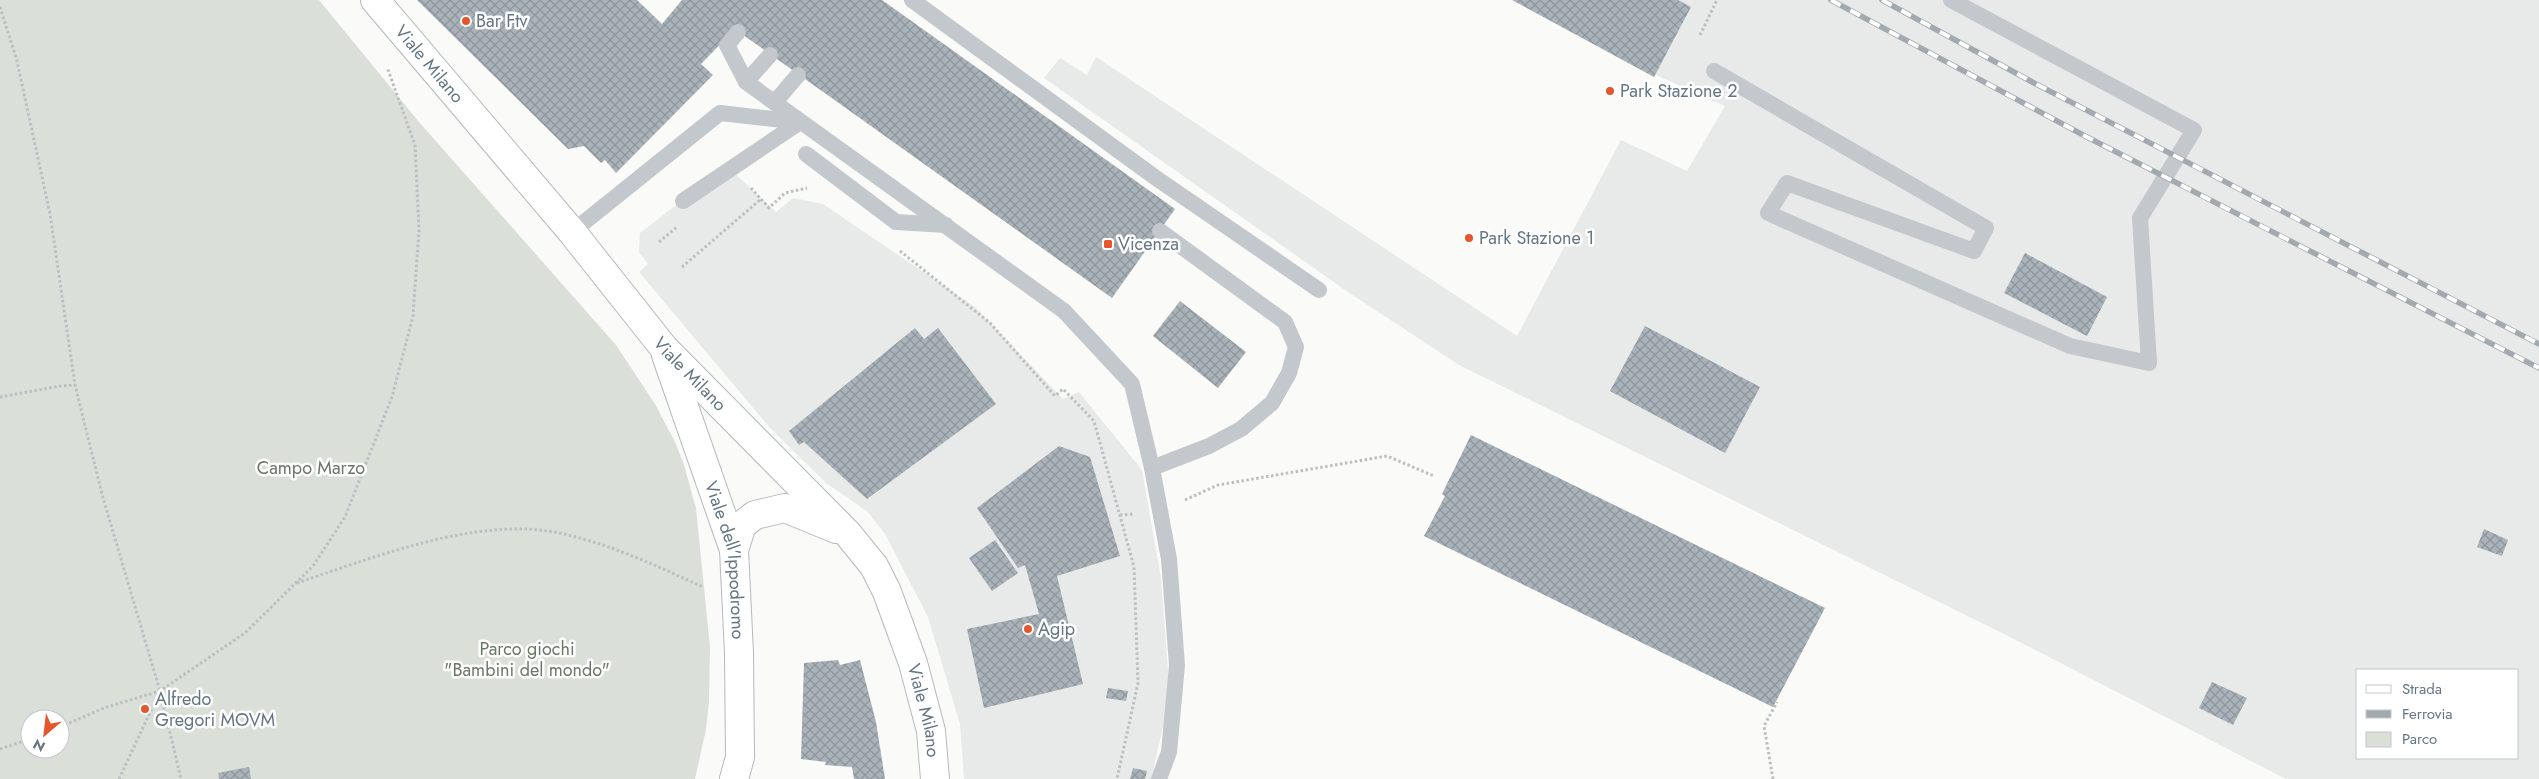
<svg xmlns="http://www.w3.org/2000/svg" width="2539" height="779" viewBox="0 0 2539 779" font-family="Jost,sans-serif">
	<style>
		.built { fill: #e8e9e9; fill-rule: evenodd }
		.green { fill: #dadfd7; fill-rule: evenodd }
		.building { fill: url(#building-cross-hatch) }
		.lines { fill: none; stroke-linecap: round; stroke-linejoin: round }
		.secondary-casing { stroke: #b3babf; stroke-width: 30 }
		.path { stroke: #bbbfc2; stroke-width: 3; stroke-dasharray: 2.5 2.5; stroke-linecap: butt }
		.service { stroke: #c3c8cc; stroke-width: 16 }
		.secondary { stroke: #fff; stroke-width: 28 }
		.rail-casing { stroke: #a2aab0; stroke-width: 5.5 }
		.rail { stroke: #fff; stroke-width: 4; stroke-dasharray: 11; stroke-linecap: butt }
		.poi-dot { fill: #e4572e; stroke: #fff; stroke-width: 2 }
		.labels { text-anchor: middle; dominant-baseline: central; stroke-width: 5; stroke-linejoin: round; paint-order: stroke }
		.poi-label { font-size: 18px; fill: #657683; stroke: #fff; text-anchor: start }
		.street-label { font-size: 18px; fill: #657683; stroke: #fff }
		.park-label { font-size: 18px; fill: #687a64; stroke: #fff }
	</style>
	<defs>
		<pattern id="building-cross-hatch" width="8" height="8" patternUnits="userSpaceOnUse" patternTransform="scale(1.25)"><rect width="8" height="8" fill="#aab3b9"/><path d="M0 0l8 8M0 8l8-8" fill="none" stroke="#8e969c"/></pattern>
	</defs>
	<rect width="100%" height="100%" fill="#fafaf8"/>
	<g class="built">
		<path d="M1531,0H2539V779H2286L2006,635L1459,365L1348,292L1044,78L1060,58L1087,75L1096,57L1517,336L1621,140L1687,171L1725,106L1658,76L1621,48ZM2358,670H2518V758H2358Z"/>
		<path d="M727,166L776,212L793,198L823,204L975,307L1063,399L1079,392L1142,470L1161,578L1170,697L1151,779H964L960,724L928,617L885,534L868,512L826,483L770,428L639,272L648,264L639,252L640,233Z"/>
	</g>
	<path class="green" d="M0,0H319L419,122L616,345L655,404L676,444L684,465L696,508L710,647L709,702L706,729L695,779H0ZM30,719H60V749H30Z"/>
	<g class="building">
		<path d="M417,0H637L662,24L682,0H882L1175,209L1112,298L735,29L701,64L713,75L616,173L605,160L601,163L584,146L568,149Z"/>
		<path d="M1512,0H1678L1691,7L1654,77Z"/>
		<path d="M2025,253L2107,297L2087,336L2004,293Z"/>
		<path d="M1180,301L1246,352L1218,388L1153,336Z"/>
		<path d="M1645,326L1760,387L1725,453L1610,391Z"/>
		<path d="M915,328L924,339L938,328L996,404L867,499L804,442L799,445L789,431Z"/>
		<path d="M1471,435L1825,608L1773,707L1424,536L1445,496L1442,494Z"/>
		<path d="M1059,446L1090,457L1120,556L1057,576L1083,684L984,708L967,629L1039,614L1025,565L1018,568L977,508Z"/>
		<path d="M2484,529L2508,540L2502,556L2477,547Z"/>
		<path d="M995,540L1018,573L992,591L969,558Z"/>
		<path d="M838,660L840,665L860,660L876,722L885,779H854L852,767L825,765L826,762L801,759L804,663Z"/>
		<path d="M2212,682L2247,698L2233,725L2199,708Z"/>
		<path d="M1108,688L1128,691L1126,701L1106,698Z"/>
		<path d="M249,767L251,779H219L218,773Z"/>
		<path d="M1133,768L1147,771L1145,779H1130Z"/>
	</g>
	<g class="lines">
		<g class="secondary-casing">
			<g id="secondary">
				<path id="s1" d="M375,0L572,232L664,348L848,534L874,566L887,592L913,663L931,731L935,779"/>
				<path id="s2" d="M666,355L734,550L739,653L740,757L734,779"/>
				<path d="M734,550L742,525L755,515L785,508L836,529"/>
			</g>
		</g>
		<g class="path">
			<path d="M0,7L17,61L50,214L75,385L103,498L160,691L181,779"/>
			<path d="M1700,35L1717,0"/>
			<path d="M751,188L769,208L785,193L807,188"/>
			<path d="M659,242L677,227"/>
			<path d="M900,251L990,323L1055,396L1063,389L1094,421L1134,567L1138,683L1117,779"/>
			<path d="M682,267L761,199"/>
			<path d="M0,397L60,386L75,385"/>
			<path d="M1185,500L1218,485L1387,456L1434,476"/>
			<path d="M1120,515L1134,514"/>
			<path d="M297,583C369,559 463,522 540,530C593,536 655,565 703,587"/>
			<path d="M60,727L104,708L160,691L245,633L313,566L345,517L392,397L413,316L419,230L415,145L387,67"/>
			<path d="M0,749L30,739"/>
			<path d="M119,779L160,691"/>
			<path d="M1773,779L1764,726L1777,702"/>
		</g>
		<g class="service">
			<path d="M912,0L1156,178L1319,290"/>
			<path d="M738,32L727,45L746,82L1064,311L1132,384L1152,468L1169,559L1177,665L1169,752L1159,779"/>
			<path d="M1714,71L1986,228L1974,251L1787,183L1768,213L2070,346L2149,363L2140,218L2194,130L1951,0"/>
			<path d="M746,82L770,55"/>
			<path d="M775,102L798,75"/>
			<path d="M806,154L896,222L946,225"/>
			<path d="M683,201L800,122"/>
			<path d="M572,232L720,113L800,122"/>
			<path d="M1152,468L1209,446L1241,429L1272,403L1289,373L1296,347L1285,322L1160,231"/>
		</g>
		<use href="#secondary" class="secondary"/>
		<g class="rail-casing">
			<g id="rail">
				<path d="M1831,0L2085,136L2539,368"/>
				<path d="M1882,0L2034,83L2539,344"/>
			</g>
		</g>
		<use href="#rail" class="rail"/>
	</g>
	<g class="poi-dot">
		<circle cx="466" cy="21" r="5"/>
		<circle cx="1610" cy="91" r="5"/>
		<circle cx="1469" cy="238" r="5"/>
		<rect x="1103" y="239" width="10" height="10" rx="2.5"/>
		<circle cx="1028" cy="629" r="5"/>
		<circle cx="145" cy="709" r="5"/>
	</g>
	<g class="labels">
		<g class="poi-label">
			<text x="476" y="21">Bar Ftv</text>
			<text x="1620" y="91">Park Stazione 2</text>
			<text x="1479" y="238">Park Stazione 1</text>
			<text x="1118" y="244">Vicenza</text>
			<text x="1038" y="629">Agip</text>
			<text x="155" y="699">Alfredo<tspan x="155" dy="21">Gregori MOVM</tspan></text>
		</g>
		<g class="street-label">
			<text stroke="none"><textPath href="#s1" startOffset="84">Viale Milano</textPath></text>
			<text stroke="none"><textPath href="#s1" startOffset="489">Viale Milano</textPath></text>
			<text stroke="none"><textPath href="#s2" startOffset="215">Viale dell'Ippodromo</textPath></text>
			<text stroke="none"><textPath href="#s1" startOffset="909">Viale Milano</textPath></text>
		</g>
		<g class="park-label">
			<text x="311" y="468">Campo Marzo</text>
			<text x="527" y="649">Parco giochi<tspan x="527" dy="21">"Bambini del mondo"</tspan></text>
		</g>
	</g>
	<rect x="2356" y="669" width="162" height="90" fill="#ffffff" stroke="#c1c8cd"/>
	<rect x="2366" y="685" width="25" height="8" fill="#ffffff" stroke="#c1c8cd"/>
	<text x="2402" y="694" font-size="15" fill="#657683">Strada</text>
	<rect x="2366" y="710" width="25" height="8" fill="#a2aab0" stroke="#c1c8cd"/>
	<text x="2402" y="719" font-size="15" fill="#657683">Ferrovia</text>
	<rect x="2366" y="732" width="25" height="15" fill="#dadfd7" stroke="#c1c8cd"/>
	<text x="2402" y="744" font-size="15" fill="#657683">Parco</text>
	<g transform="translate(45 734) rotate(208)"><circle r="24" fill="#ffffff" stroke="#c1c8cd"/>
	<path d="M0-4L9 19L0 12L-9 19Z" fill="#e4572e"/>
	<text y="-8" font-size="14" font-weight="bold" text-anchor="middle" fill="#657683">N</text>
	</g>
</svg>
